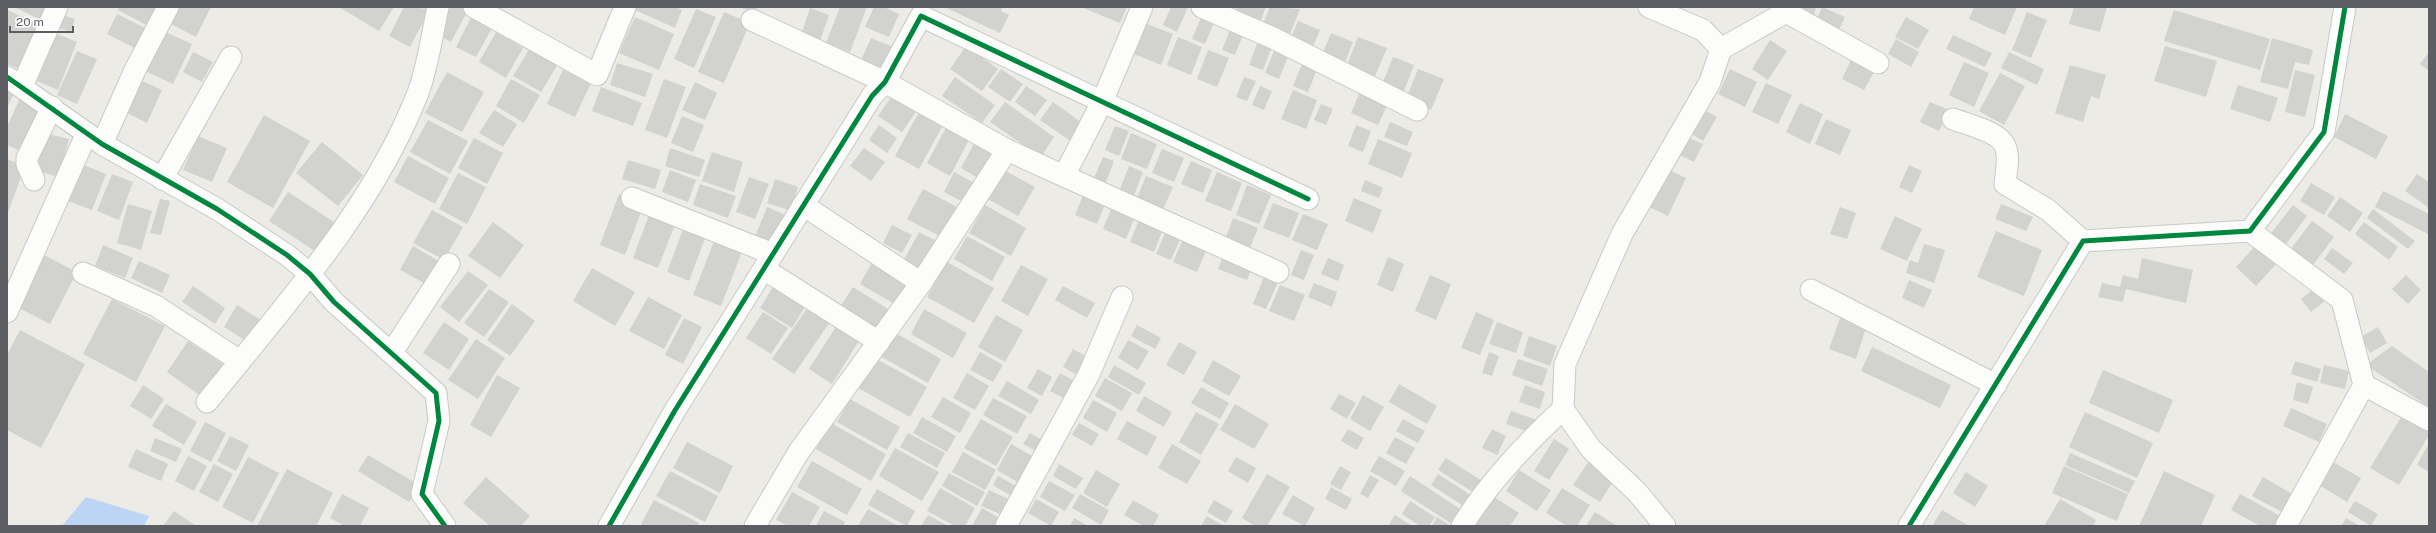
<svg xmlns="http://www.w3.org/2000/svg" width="2436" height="533" viewBox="0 0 2436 533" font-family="'Public Sans',sans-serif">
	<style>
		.water { fill: #bcd5f5 }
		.building { fill: #d2d2cf }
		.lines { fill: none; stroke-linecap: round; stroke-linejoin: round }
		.minor-casing { stroke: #c8c9c8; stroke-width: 23 }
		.minor { stroke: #fcfcfb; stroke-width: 21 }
		.cycleway-casing { stroke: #fff; stroke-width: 8 }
		.cycleway { stroke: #00873e; stroke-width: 5 }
	</style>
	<rect width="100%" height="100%" fill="#ecebe6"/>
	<path class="water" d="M86,497L149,516L144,526H62Z"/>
	<g class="building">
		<path d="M14,7H49L43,21Z"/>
		<path d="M119,7H160L150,27L118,10Z"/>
		<path d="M172,7H211L196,37L165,21Z"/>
		<path d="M339,7H394L379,31Z"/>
		<path d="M404,7L430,9L410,47L389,36Z"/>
		<path d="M451,7L469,8L451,42L437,34Z"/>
		<path d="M634,7H675L682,10L675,28L633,9Z"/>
		<path d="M739,7H757L755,13Z"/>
		<path d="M840,7H867L850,52L826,43Z"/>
		<path d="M874,7H884L899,14L889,37L865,27Z"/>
		<path d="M944,7H1003L1001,11L1009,15L1000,33Z"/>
		<path d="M1081,7H1127L1120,23Z"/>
		<path d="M1171,7H1188L1177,32L1163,25Z"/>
		<path d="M1237,7H1266L1258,27L1233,17Z"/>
		<path d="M1270,7L1300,9L1288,39L1261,28Z"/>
		<path d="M1801,7H1816L1814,16L1800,12Z"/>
		<path d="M1822,7L1845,17L1837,34L1815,23Z"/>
		<path d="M1974,7H2017L2005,35L1969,19Z"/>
		<path d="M2074,7H2107L2100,32L2069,24Z"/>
		<path d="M810,8L829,15L820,41L801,35Z"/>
		<path d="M696,9L716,17L694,68L674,59Z"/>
		<path d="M7,10L39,24L20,69L7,64Z"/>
		<path d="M2174,10L2270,39L2260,70L2164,41Z"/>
		<path d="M724,12L750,23L724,83L698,72Z"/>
		<path d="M2027,12L2047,20L2031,58L2012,50Z"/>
		<path d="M1203,13L1216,18L1205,44L1192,39Z"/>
		<path d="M59,14L75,19L71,32L55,27Z"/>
		<path d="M117,14L145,28L135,48L107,34Z"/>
		<path d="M472,16L492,28L476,57L456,47Z"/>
		<path d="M635,17L674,34L659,70L619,53Z"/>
		<path d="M1906,17L1929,30L1918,49L1895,37Z"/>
		<path d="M1298,21L1320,30L1311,51L1289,42Z"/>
		<path d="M1147,24L1173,34L1161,65L1134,54Z"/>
		<path d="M1232,25L1245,30L1235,55L1222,50Z"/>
		<path d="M163,31L192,44L173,84L145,71Z"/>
		<path d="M496,32L523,48L506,78L479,62Z"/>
		<path d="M1331,33L1353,42L1343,68L1321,58Z"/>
		<path d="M57,34L77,42L58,90L37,81Z"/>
		<path d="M1953,35L1992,53L1985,67L1946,49Z"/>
		<path d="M1178,37L1202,47L1191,75L1167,65Z"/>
		<path d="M1358,37L1387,48L1373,81L1345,70Z"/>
		<path d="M871,38L893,47L883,69L861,60Z"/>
		<path d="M1259,38L1273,44L1263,70L1249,65Z"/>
		<path d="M2272,38L2313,50L2309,65L2295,62L2288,89L2260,82Z"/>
		<path d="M1896,39L1919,52L1911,67L1888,54Z"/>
		<path d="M1770,40L1787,51L1768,80L1752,69Z"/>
		<path d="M533,43L561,59L541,92L513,76Z"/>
		<path d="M966,46L998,69L982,91L950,69Z"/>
		<path d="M1276,46L1290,52L1279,79L1265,73Z"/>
		<path d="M2165,46L2217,61L2206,97L2154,81Z"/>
		<path d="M1208,50L1229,58L1217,87L1197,79Z"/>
		<path d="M77,51L97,59L77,104L57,95Z"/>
		<path d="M193,52L213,62L202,82L183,72Z"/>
		<path d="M2009,52L2044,69L2037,85L2001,68Z"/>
		<path d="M2429,52V71L2420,64Z"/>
		<path d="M1393,57L1414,65L1402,96L1381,87Z"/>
		<path d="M1304,59L1319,65L1308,92L1293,86Z"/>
		<path d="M1851,60L1874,72L1864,90L1842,79Z"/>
		<path d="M1964,62L1989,73L1974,107L1949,95Z"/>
		<path d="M617,63L653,74L645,97L610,85Z"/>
		<path d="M2070,65L2106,75L2099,99L2091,96L2083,122L2055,113Z"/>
		<path d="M1001,69L1023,84L1010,102L988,87Z"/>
		<path d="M1418,69L1444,79L1431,110L1406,99Z"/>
		<path d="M1730,69L1757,82L1745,107L1718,94Z"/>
		<path d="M563,70L591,83L575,117L547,104Z"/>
		<path d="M2295,70L2315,75L2305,117L2285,112Z"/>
		<path d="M447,72L484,92L462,132L425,113Z"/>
		<path d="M2000,73L2025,86L2004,125L1979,111Z"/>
		<path d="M955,77L995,105L982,123L942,96Z"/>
		<path d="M1244,77L1256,81L1247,101L1236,97Z"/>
		<path d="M511,79L540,95L524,123L496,106Z"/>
		<path d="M664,79L686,87L667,138L645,130Z"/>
		<path d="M142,81L162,90L147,123L127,113Z"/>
		<path d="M695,82L717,93L705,120L682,110Z"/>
		<path d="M1766,83L1792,95L1778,124L1752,112Z"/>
		<path d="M2238,85L2278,98L2270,122L2230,109Z"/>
		<path d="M1026,86L1047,100L1035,116L1015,102Z"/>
		<path d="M1260,86L1272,91L1264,110L1252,105Z"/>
		<path d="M601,87L642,103L633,126L592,111Z"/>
		<path d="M1362,87L1390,99L1378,125L1351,113Z"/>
		<path d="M897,89L920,106L902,132L878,116Z"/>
		<path d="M1293,90L1317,100L1306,129L1281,119Z"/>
		<path d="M7,91L13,95L7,108Z"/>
		<path d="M20,98L45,109L25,153L7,145V127Z"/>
		<path d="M1005,102L1054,137L1041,157L990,122Z"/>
		<path d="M1053,102L1081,122L1069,140L1040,120Z"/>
		<path d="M1930,102L1949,110L1939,131L1920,122Z"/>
		<path d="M1800,103L1823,114L1810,144L1786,132Z"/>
		<path d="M1321,104L1333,109L1326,125L1314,120Z"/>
		<path d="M494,110L517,124L503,147L479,133Z"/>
		<path d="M1704,110L1717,117L1703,141L1690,133Z"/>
		<path d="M919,112L943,125L919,169L895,156Z"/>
		<path d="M2345,114L2388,136L2376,159L2334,137Z"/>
		<path d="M264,115L310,141L273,208L227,182Z"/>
		<path d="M682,116L704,125L693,152L671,143Z"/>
		<path d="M1826,119L1851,130L1840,155L1815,144Z"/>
		<path d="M428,120L468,141L450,174L410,152Z"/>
		<path d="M1390,122L1413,132L1407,146L1384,137Z"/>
		<path d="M948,124L971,136L950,176L927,163Z"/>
		<path d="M879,125L897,138L887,153L869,140Z"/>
		<path d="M1356,125L1371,131L1363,152L1348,146Z"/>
		<path d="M1115,126L1129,131L1119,156L1105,150Z"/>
		<path d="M44,133L69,139L59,177L34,170Z"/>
		<path d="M1131,133L1157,144L1147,169L1121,159Z"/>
		<path d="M198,136L227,148L212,182L183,170Z"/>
		<path d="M1687,137L1703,144L1694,162L1679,155Z"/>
		<path d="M474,138L503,153L487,184L458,168Z"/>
		<path d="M1378,139L1412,153L1402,178L1368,164Z"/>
		<path d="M976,140L998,151L982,180L961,168Z"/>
		<path d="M322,142L363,175L338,206L296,173Z"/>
		<path d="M670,148L705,160L699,177L665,166Z"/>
		<path d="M864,148L885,162L871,181L850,166Z"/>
		<path d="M1162,149L1184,158L1174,182L1152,173Z"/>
		<path d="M712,152L743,162L734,192L702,181Z"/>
		<path d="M408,156L449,178L435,204L394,182Z"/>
		<path d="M1103,157L1114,161L1104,187L1092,183Z"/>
		<path d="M7,159L25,166L7,215Z"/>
		<path d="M628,160L661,170L655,189L622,179Z"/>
		<path d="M1191,161L1212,170L1203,193L1181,184Z"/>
		<path d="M79,163L106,174L92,210L65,200Z"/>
		<path d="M1909,165L1922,171L1912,193L1899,187Z"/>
		<path d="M1129,166L1143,172L1132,200L1118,194Z"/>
		<path d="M1002,169L1035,187L1018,216L986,198Z"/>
		<path d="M1667,169L1686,178L1668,216L1649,207Z"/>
		<path d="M670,170L696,180L688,202L662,192Z"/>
		<path d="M954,172L978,185L967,204L944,192Z"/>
		<path d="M1217,172L1242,183L1231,211L1205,201Z"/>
		<path d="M458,173L486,187L467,224L439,209Z"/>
		<path d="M112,174L133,182L119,220L97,211Z"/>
		<path d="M2417,174L2429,182V208L2405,191Z"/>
		<path d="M1146,176L1173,187L1161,214L1135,203Z"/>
		<path d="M749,177L769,184L755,219L736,212Z"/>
		<path d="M775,179L798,187L791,211L767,203Z"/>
		<path d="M1365,180L1383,188L1379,198L1361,191Z"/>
		<path d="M2311,183L2335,197L2324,215L2300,201Z"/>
		<path d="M700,184L736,196L728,218L693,205Z"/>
		<path d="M1247,185L1271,195L1259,224L1236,215Z"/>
		<path d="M923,189L961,209L945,239L907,219Z"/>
		<path d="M2383,191L2429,214L2428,234L2375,207Z"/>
		<path d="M288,192L334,222L315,251L269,221Z"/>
		<path d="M1084,193L1106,202L1097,224L1075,215Z"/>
		<path d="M619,194L644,204L625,255L600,245Z"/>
		<path d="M2340,197L2363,213L2350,232L2327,216Z"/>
		<path d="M1354,198L1382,210L1373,233L1345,221Z"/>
		<path d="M160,199L170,201L161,235L150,233Z"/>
		<path d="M1273,203L1299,213L1289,238L1263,228Z"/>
		<path d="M128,204L152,211L141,250L117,243Z"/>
		<path d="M2001,204L2033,217L2026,231L1995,219Z"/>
		<path d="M985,205L1026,228L1011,256L969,233Z"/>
		<path d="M1113,205L1136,214L1126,239L1103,229Z"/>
		<path d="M2293,205L2307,216L2284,247L2269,236Z"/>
		<path d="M652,207L678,217L658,268L633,258Z"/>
		<path d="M767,207L786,215L774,245L755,237Z"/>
		<path d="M1840,207L1856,213L1847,239L1830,234Z"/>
		<path d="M2373,209L2415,241L2408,249L2367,218Z"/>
		<path d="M432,210L463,227L444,260L413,243Z"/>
		<path d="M1303,214L1328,224L1317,250L1292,240Z"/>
		<path d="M1895,216L1922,229L1907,261L1880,249Z"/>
		<path d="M1233,218L1258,228L1247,255L1223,245Z"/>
		<path d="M1139,220L1163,229L1154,252L1130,242Z"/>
		<path d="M2312,221L2334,237L2313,265L2291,249Z"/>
		<path d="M493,222L524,245L500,278L468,256Z"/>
		<path d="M2364,222L2398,247L2389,260L2355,234Z"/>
		<path d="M685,224L707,233L689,281L667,272Z"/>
		<path d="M892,225L912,235L902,253L883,243Z"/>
		<path d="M1166,231L1181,237L1171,260L1156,254Z"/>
		<path d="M1996,231L2042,250L2024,296L1977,277Z"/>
		<path d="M919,232L938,242L923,270L904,260Z"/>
		<path d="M967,236L1005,257L992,281L954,259Z"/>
		<path d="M1184,237L1208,246L1197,272L1173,262Z"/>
		<path d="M715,239L743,249L721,306L693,295Z"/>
		<path d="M2258,243L2278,262L2256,286L2236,267Z"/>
		<path d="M1924,244L1945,250L1934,283L1906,273L1910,260L1918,263Z"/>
		<path d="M103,245L133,258L125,278L95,266Z"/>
		<path d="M413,246L439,261L426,284L400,270Z"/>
		<path d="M2332,248L2353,263L2344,274L2324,259Z"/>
		<path d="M1301,250L1314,255L1304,280L1291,275Z"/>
		<path d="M40,253L77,272L50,324L13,305Z"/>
		<path d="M1223,257L1252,268L1247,280L1218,269Z"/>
		<path d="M1388,257L1404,264L1393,292L1377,285Z"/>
		<path d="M1328,258L1344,265L1338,281L1321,274Z"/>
		<path d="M2142,258L2193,270L2186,303L2126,289L2123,302L2098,297L2102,283L2120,287L2123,275L2138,279Z"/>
		<path d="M139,261L170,275L162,293L131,278Z"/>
		<path d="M947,262L994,288L974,323L927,297Z"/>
		<path d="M871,264L911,287L900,307L860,284Z"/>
		<path d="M1021,265L1048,279L1028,316L1001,301Z"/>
		<path d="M592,268L635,292L615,326L573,301Z"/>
		<path d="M468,271L488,285L459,322L440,307Z"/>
		<path d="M1265,274L1279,280L1266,309L1253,304Z"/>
		<path d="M1430,275L1451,284L1436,320L1415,311Z"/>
		<path d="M2406,275L2421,290L2408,304L2392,289Z"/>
		<path d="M1909,280L1932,290L1924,308L1902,298Z"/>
		<path d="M1314,283L1337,292L1332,307L1308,297Z"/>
		<path d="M774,285L806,305L792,328L760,308Z"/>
		<path d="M1280,285L1305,295L1294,321L1269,311Z"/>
		<path d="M193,286L225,308L215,324L182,302Z"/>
		<path d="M1063,286L1095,303L1087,318L1055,300Z"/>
		<path d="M853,287L893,312L878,335L838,310Z"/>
		<path d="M489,289L509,302L484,337L464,323Z"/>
		<path d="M2314,289L2324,302L2311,312L2301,299Z"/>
		<path d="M648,297L682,315L664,349L629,331Z"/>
		<path d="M112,299L165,326L136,382L83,354Z"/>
		<path d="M512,304L535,321L510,356L487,340Z"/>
		<path d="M237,305L264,322L251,344L224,327Z"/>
		<path d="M808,307L830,322L794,374L772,359Z"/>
		<path d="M924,309L967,333L953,358L911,334Z"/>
		<path d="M763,312L788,328L771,354L746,338Z"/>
		<path d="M1476,312L1494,320L1480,355L1461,348Z"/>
		<path d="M996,315L1023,330L1005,362L978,347Z"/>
		<path d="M684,318L702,327L683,364L665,355Z"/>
		<path d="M1840,318L1866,328L1856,359L1829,349Z"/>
		<path d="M444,322L469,339L449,370L423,353Z"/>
		<path d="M1497,322L1523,332L1516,353L1489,344Z"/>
		<path d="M837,325L860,339L832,384L809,369Z"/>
		<path d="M1137,325L1161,338L1155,349L1131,336Z"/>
		<path d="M2378,327L2387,343L2370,353L2361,337Z"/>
		<path d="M20,330L85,364L41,448L7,430V355Z"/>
		<path d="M892,331L941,359L928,383L878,355Z"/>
		<path d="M1529,336L1557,346L1550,366L1523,356Z"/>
		<path d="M476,339L505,358L478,399L448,380Z"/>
		<path d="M1128,340L1149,351L1138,370L1118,358Z"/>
		<path d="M188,341L223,364L201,396L167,372Z"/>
		<path d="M1179,342L1197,352L1184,375L1166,365Z"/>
		<path d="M2392,346L2429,372V407L2366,365Z"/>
		<path d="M1872,347L1951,385L1940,408L1861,371Z"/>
		<path d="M1073,349L1091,359L1081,377L1063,367Z"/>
		<path d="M980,352L1003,365L993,382L970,370Z"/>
		<path d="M1489,352L1499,356L1492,376L1482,373Z"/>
		<path d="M873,357L927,387L910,417L856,387Z"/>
		<path d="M1518,359L1548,369L1542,386L1512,375Z"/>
		<path d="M1213,360L1241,376L1229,396L1202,381Z"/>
		<path d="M2295,361L2321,369L2317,382L2291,374Z"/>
		<path d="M1114,365L1146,383L1139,395L1108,377Z"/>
		<path d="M2324,365L2349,371L2345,389L2320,383Z"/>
		<path d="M1038,369L1052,377L1042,396L1027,388Z"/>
		<path d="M2103,370L2173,400L2159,433L2089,403Z"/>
		<path d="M967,373L989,386L975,410L953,398Z"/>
		<path d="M1060,373L1083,386L1073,403L1050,391Z"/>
		<path d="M497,375L520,388L491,437L470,425Z"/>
		<path d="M1105,378L1132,393L1122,411L1095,396Z"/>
		<path d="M1007,381L1039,400L1031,414L998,396Z"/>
		<path d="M2297,382L2313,387L2308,404L2293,400Z"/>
		<path d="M1399,384L1437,406L1427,424L1389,402Z"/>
		<path d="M143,385L164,399L151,419L130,406Z"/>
		<path d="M1525,385L1545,392L1540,409L1519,402Z"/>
		<path d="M1201,387L1229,403L1220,419L1191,403Z"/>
		<path d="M1339,394L1356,403L1347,419L1330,409Z"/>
		<path d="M1363,395L1384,407L1370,431L1350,419Z"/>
		<path d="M1144,396L1172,412L1164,427L1136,411Z"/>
		<path d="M943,397L971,413L960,433L931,417Z"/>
		<path d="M993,398L1027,416L1017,434L983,415Z"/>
		<path d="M850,399L900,427L887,450L837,422Z"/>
		<path d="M1093,400L1117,413L1107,432L1083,418Z"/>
		<path d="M166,404L197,422L184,445L152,426Z"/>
		<path d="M1235,404L1269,424L1254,449L1220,430Z"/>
		<path d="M2291,408L2327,424L2319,442L2283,426Z"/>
		<path d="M1511,411L1537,420L1532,433L1506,424Z"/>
		<path d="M1196,412L1219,424L1201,455L1179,442Z"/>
		<path d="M2085,412L2153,443L2137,478L2069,447Z"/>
		<path d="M2403,414L2429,430V435L2399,485L2370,468Z"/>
		<path d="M922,417L956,436L947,452L913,433Z"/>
		<path d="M981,419L1013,437L996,466L964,448Z"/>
		<path d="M1403,419L1425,431L1418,443L1396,431Z"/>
		<path d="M1127,421L1157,437L1147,456L1117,439Z"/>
		<path d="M205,422L226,433L211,462L190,451Z"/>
		<path d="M831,423L886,454L871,481L816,449Z"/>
		<path d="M1079,423L1099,434L1092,446L1072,435Z"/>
		<path d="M1348,429L1364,438L1357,450L1341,441Z"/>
		<path d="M1492,429L1506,436L1497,455L1482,448Z"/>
		<path d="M908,433L945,453L937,468L900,447Z"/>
		<path d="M1030,433L1048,443L1041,454L1023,444Z"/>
		<path d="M230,436L249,445L236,471L217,461Z"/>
		<path d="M1395,437L1415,448L1406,464L1386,453Z"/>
		<path d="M155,438L182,449L176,462L150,451Z"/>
		<path d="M1554,439L1569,449L1549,480L1534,471Z"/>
		<path d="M687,442L733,466L720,493L673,468Z"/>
		<path d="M2429,443V472L2417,465Z"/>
		<path d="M1011,444L1039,460L1024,486L997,470Z"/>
		<path d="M1172,444L1201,461L1187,484L1158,468Z"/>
		<path d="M895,448L939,472L922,501L879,476Z"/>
		<path d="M136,449L168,464L161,481L128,467Z"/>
		<path d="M963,452L996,470L985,490L952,472Z"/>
		<path d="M2070,453L2135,481L2129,493L2065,465Z"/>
		<path d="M368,455L419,485L409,502L358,471Z"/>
		<path d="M188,456L207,466L194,491L175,481Z"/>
		<path d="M1379,456L1405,471L1396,486L1370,471Z"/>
		<path d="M248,457L279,473L253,523L222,507Z"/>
		<path d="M1236,457L1256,468L1248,483L1228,471Z"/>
		<path d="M1446,458L1487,484L1479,496L1438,470Z"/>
		<path d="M812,461L862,489L847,515L797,487Z"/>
		<path d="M1589,461L1615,478L1600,502L1573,485Z"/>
		<path d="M2333,462L2361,478L2347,502L2319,485Z"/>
		<path d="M214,464L233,474L218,502L199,492Z"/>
		<path d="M1059,464L1083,478L1076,489L1053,476Z"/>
		<path d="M1340,466L1351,472L1341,490L1330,484Z"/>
		<path d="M2064,466L2128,494L2117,521L2052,493Z"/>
		<path d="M287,469L333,493L316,526H257Z"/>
		<path d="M1096,470L1120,484L1107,507L1083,493Z"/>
		<path d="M1519,470L1551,490L1537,511L1506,491Z"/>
		<path d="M670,471L718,496L705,522L656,496Z"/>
		<path d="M2164,471L2215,495L2201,526H2139Z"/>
		<path d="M1966,472L1988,486L1975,507L1953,493Z"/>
		<path d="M949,473L985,492L977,506L942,486Z"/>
		<path d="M1267,474L1290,487L1267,526H1255L1242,518Z"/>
		<path d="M1438,474L1477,499L1470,510L1431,485Z"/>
		<path d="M1370,475L1379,480L1368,498L1360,494Z"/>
		<path d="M998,476L1023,490L1018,500L993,485Z"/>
		<path d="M1410,476L1466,513L1455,526L1401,491Z"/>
		<path d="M486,477L530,516L521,526H490L463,503Z"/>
		<path d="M2263,477L2296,496L2286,514L2252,496Z"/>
		<path d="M1049,481L1075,495L1065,511L1040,497Z"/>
		<path d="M1331,487L1352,499L1346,510L1325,499Z"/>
		<path d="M940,488L975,508L965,526H955L927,511Z"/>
		<path d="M1562,488L1590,505L1577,526H1567L1546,513Z"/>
		<path d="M877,489L915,511L907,526L868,505Z"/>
		<path d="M989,490L1017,503L1010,518L981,506Z"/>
		<path d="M792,492L820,507L809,526H788L776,520Z"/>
		<path d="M342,494L369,508L360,526H345L330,518Z"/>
		<path d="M1080,494L1109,510L1101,525L1072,508Z"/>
		<path d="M2240,494L2284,518L2279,526H2260L2231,510Z"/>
		<path d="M1293,495L1315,508L1305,526L1282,514Z"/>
		<path d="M1494,497L1519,513L1510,526H1475Z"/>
		<path d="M1036,499L1059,512L1051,526L1028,513Z"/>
		<path d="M2060,499L2096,520L2093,526H2044Z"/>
		<path d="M654,500L699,523L697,526H645L641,524Z"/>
		<path d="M1133,500L1159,515L1153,526H1144L1124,515Z"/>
		<path d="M1214,500L1233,511L1226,523L1207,512Z"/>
		<path d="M1410,501L1435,517L1429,526H1420L1402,514Z"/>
		<path d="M2355,501L2378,514L2371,526L2348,512Z"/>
		<path d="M982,508L1006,522L1004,526H972Z"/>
		<path d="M868,509L898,526H858Z"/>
		<path d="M1942,510L1969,526H1932Z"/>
		<path d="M174,511L196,526H163Z"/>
		<path d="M824,511L845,522L843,526H816Z"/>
		<path d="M1595,512L1617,526H1586Z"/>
		<path d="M928,515L948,526H921Z"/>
		<path d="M1395,515L1412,526H1388Z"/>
		<path d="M1207,516L1224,526H1201Z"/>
		<path d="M1437,517L1451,526H1432Z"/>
		<path d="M1074,518L1088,526H1070Z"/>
		<path d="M2346,518L2360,526H2341Z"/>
	</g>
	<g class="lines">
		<g class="minor-casing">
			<g id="minor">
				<path d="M474,7L597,75L625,7"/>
				<path d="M1202,7L1271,37L1417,110"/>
				<path d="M1649,7L1703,30L1721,49L1710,82L1622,234L1565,364L1563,409L1591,449L1637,492L1665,526"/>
				<path d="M752,20L885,82L1007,150L1064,176L1102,102L1142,7"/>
				<path d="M1721,49L1786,12L1878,63"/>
				<path d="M7,77L102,144L217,209L287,255L310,274L334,302L436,393L439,421L422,494L445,526"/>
				<path d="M22,86L57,7"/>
				<path d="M1953,119C1966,124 2000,132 2005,146C2010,157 2006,172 2005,184L2048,210L2083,241"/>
				<path d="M102,144L135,70L168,7"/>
				<path d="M1064,176L1278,272"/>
				<path d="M162,179L231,57"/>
				<path d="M34,180L27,164V158L52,107"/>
				<path d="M632,198L773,254"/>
				<path d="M803,205L921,283"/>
				<path d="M2250,231L2342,300L2364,385L2286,526"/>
				<path d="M764,269L879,342"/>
				<path d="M83,273L156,306L240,361"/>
				<path d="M1811,290L1996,385"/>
				<path d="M7,312L87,133"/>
				<path d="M392,352L449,264"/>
				<path d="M2364,385L2429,420"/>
				<path d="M207,402C285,305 372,210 418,93C428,66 432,35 438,7"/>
				<path d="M609,526L674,412L872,96L885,82L921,16L1308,199"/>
				<path d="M755,526L798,453L921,283L1007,150"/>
				<path d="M1006,526L1089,374L1122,297"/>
				<path d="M1462,526C1489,482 1525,444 1563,409"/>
				<path d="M1909,526L2083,241L2250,231L2324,132L2345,7"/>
			</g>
		</g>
		<use href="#minor" class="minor"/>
		<g class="cycleway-casing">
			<g id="cycleway">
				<path d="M7,77L102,144L217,209L287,255L310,274L334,302L436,393L439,421L422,494L445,526"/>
				<path d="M609,526L674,412L872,96L885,82L921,16L1308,199"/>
				<path d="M1909,526L2083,241L2250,231L2324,132L2345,7"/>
			</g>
		</g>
		<use href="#cycleway" class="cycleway"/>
	</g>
	<rect width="2436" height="533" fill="none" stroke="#5c5e64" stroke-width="16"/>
	<path d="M10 26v6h63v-6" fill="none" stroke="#5c5e64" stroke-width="2"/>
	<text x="16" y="26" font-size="12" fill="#5c5e64" stroke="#ffffff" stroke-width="3" paint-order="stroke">20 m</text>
</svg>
